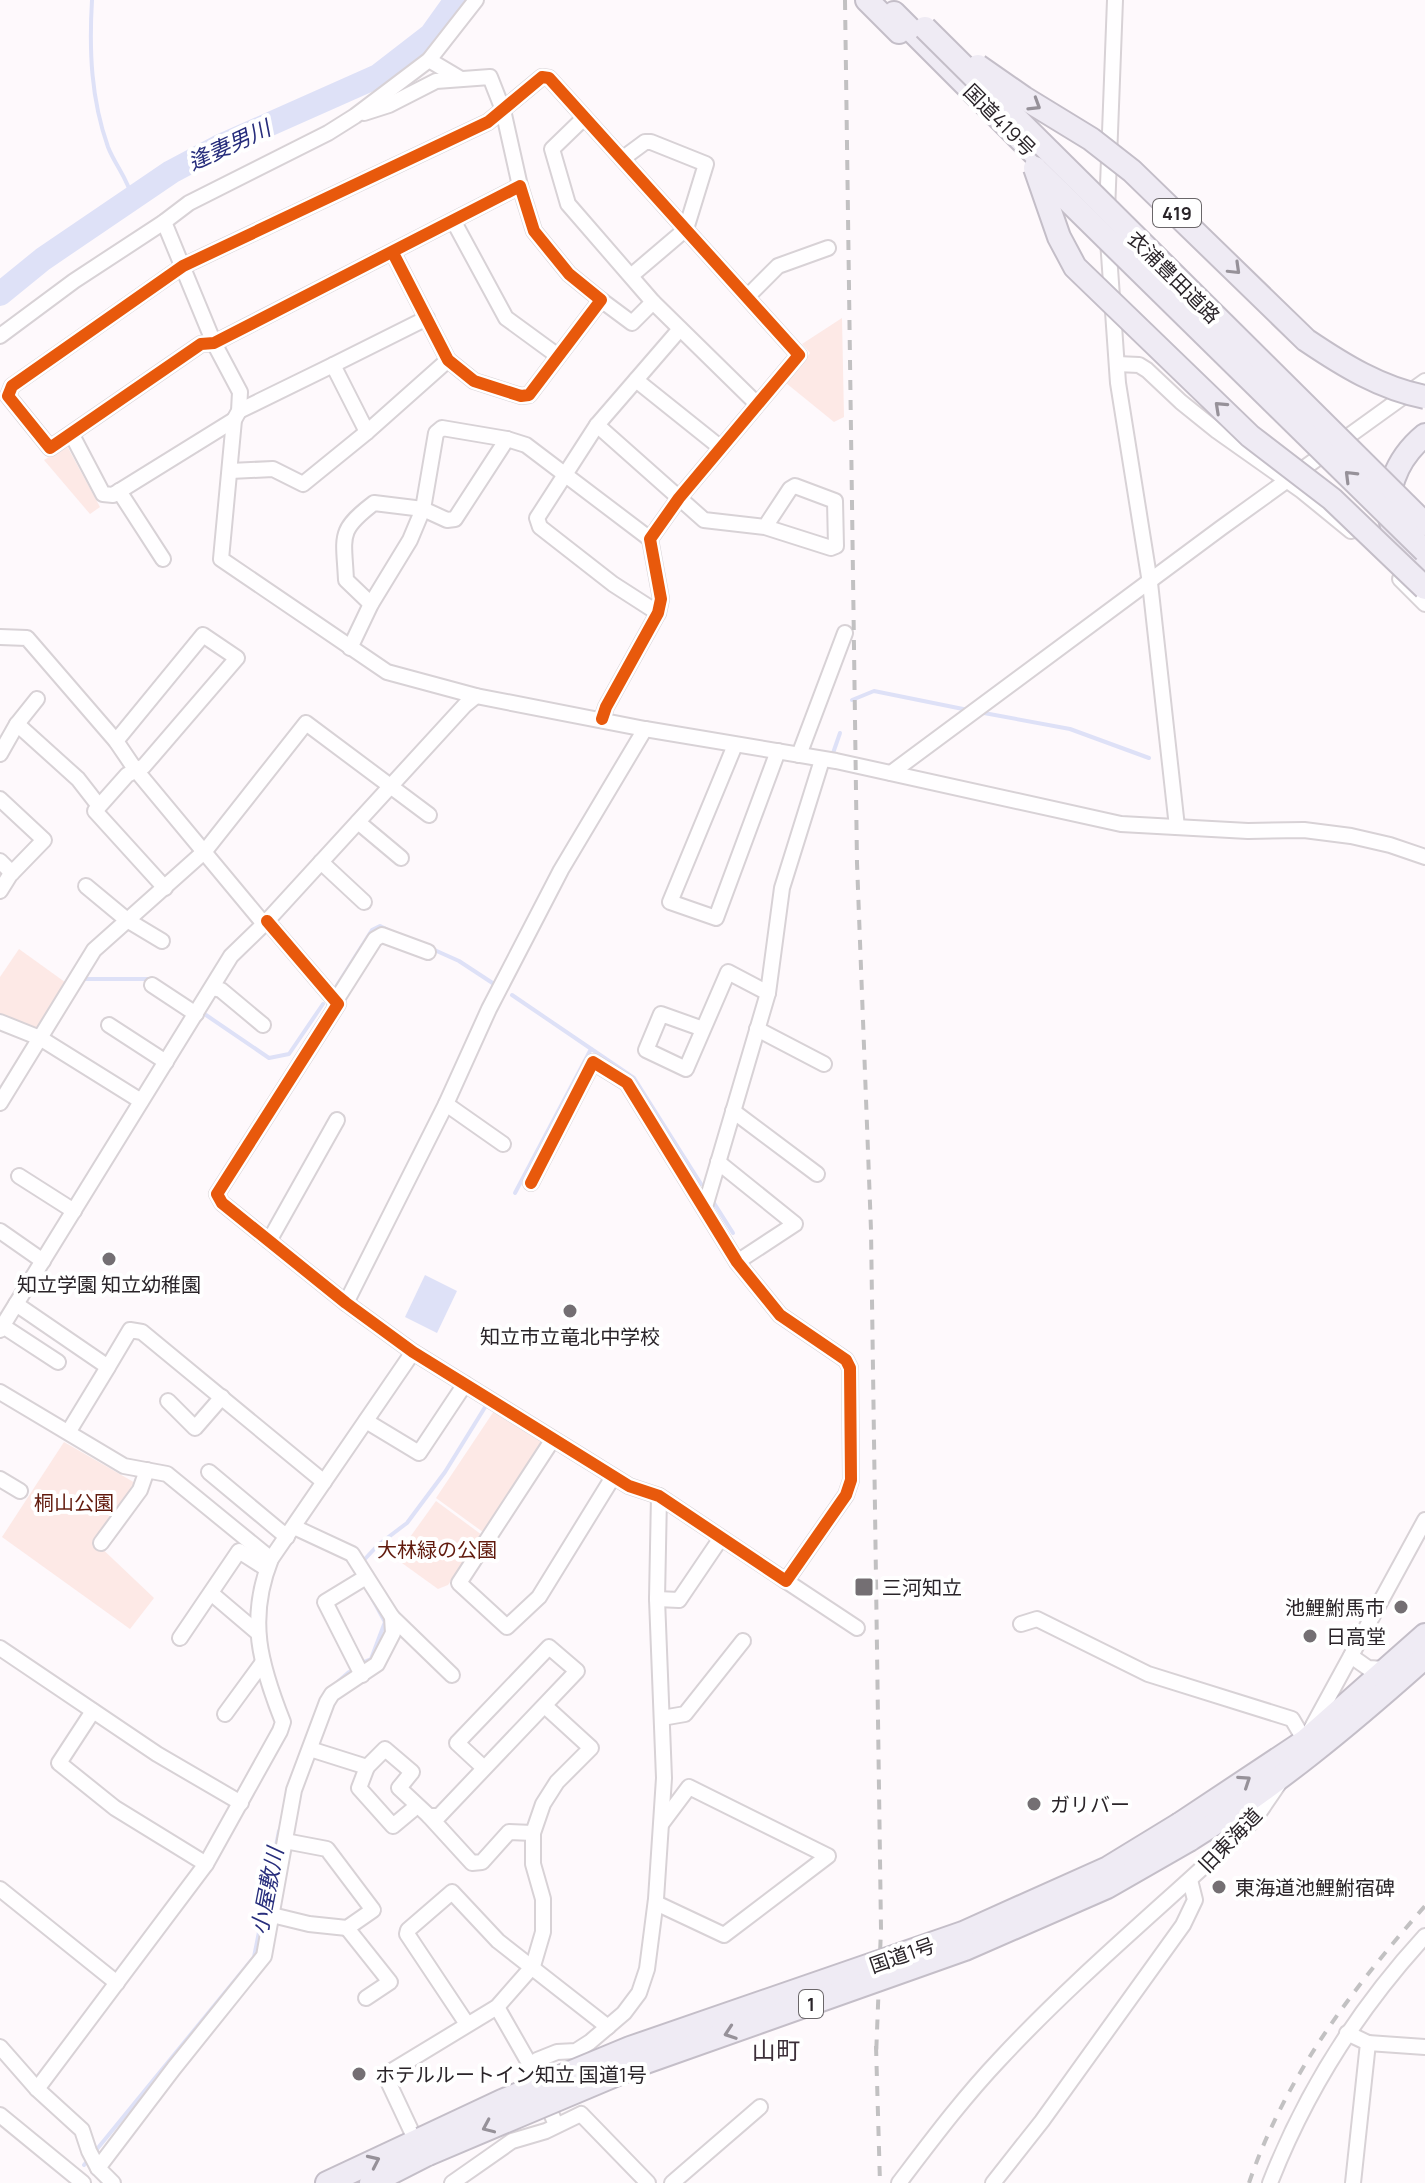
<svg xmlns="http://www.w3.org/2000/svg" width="1425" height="2183" viewBox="0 0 1425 2183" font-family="Manrope,'Noto Sans JP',sans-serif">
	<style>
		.green { fill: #fde9e6 }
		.water { fill: #dee1f7 }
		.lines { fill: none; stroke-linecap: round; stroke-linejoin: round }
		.stream { stroke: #dee1f7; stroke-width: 4 }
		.river { stroke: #dee1f7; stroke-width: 24 }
		.minor-casing { stroke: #d8d2d6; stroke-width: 18 }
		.highway-casing { stroke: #c4bec8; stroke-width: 26 }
		.minor { stroke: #fffeff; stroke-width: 14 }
		.highway { stroke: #efebf4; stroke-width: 22 }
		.rail { stroke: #c2c1c2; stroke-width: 4; stroke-dasharray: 10 10; stroke-linecap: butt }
		.highway-bridge-casing { stroke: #c4bec8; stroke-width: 26; stroke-linecap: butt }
		.highway-bridge { stroke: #efebf4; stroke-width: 22 }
		.cycleway-casing { stroke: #fff; stroke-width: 17 }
		.cycleway { stroke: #e8590c; stroke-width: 12 }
		.oneway { stroke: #969199 }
		.poi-dot { fill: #746f73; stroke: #fff; stroke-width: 3 }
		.labels { text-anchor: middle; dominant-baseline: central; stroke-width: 8; stroke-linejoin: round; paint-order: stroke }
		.shield { fill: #fff; stroke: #6a6669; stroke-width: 2 }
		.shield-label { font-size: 18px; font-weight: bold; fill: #2a2429 }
		.street-label { font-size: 20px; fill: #2a2429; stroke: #fff }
		.poi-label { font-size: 20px; fill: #2a2429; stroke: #fff; text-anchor: start }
		.park-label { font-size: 20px; fill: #611a0d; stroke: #fff }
		.water-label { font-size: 22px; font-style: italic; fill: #272d7c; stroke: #fff }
		.quarter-label { font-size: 24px; fill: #3d303a; stroke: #fff }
	</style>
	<rect width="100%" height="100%" fill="#fef9fc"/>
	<g class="green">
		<path d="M842,318L844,417L834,422L786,383L810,353L802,344Z"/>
		<path d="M67,446L100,507L90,514L44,460Z"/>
		<path d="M19,949L69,985L37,1031L0,1016V977Z"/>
		<path d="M494,1411L547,1442L487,1535L436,1498Z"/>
		<path d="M64,1442L137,1484L95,1542L154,1598L130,1629L2,1537Z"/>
		<path d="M436,1501L482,1535L448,1585L438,1589L395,1558Z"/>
	</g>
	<path class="water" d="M425,1275L457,1291L437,1333L405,1317Z"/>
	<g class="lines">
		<g class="stream">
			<path d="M92,0C89,51 91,99 108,147C115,165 128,179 132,198"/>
			<path d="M852,700L874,691L968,710"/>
			<path d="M984,713L1070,729L1149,758"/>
			<path d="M832,756L840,733"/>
			<path d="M430,948L459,961L494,984"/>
			<path d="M84,979H153"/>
			<path d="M336,987L372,930L380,926L392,932"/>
			<path d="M512,995L634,1078L701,1184"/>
			<path d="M206,1015L269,1058L289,1054L323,1004"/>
			<path d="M515,1193L591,1049"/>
			<path d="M714,1203L733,1233"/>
			<path d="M364,1560L378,1545L407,1523L445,1472L487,1404"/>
			<path d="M364,1662L371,1659L385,1622L372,1598"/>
			<path d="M333,1686L349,1672"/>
			<path d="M84,2165L254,1957L279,1831"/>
		</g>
		<path class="river" d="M0,294L43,259L171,172L218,147L378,76L431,35L456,0"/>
		<g class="minor-casing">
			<g id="minor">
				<path d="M429,60L461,79"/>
				<path d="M364,113L389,105L436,81L490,77L503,110L520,186"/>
				<path d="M584,118L552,149L568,204L653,302L757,404"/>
				<path d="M622,159L645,142H651L706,164L686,229L632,275"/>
				<path d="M1107,212L1115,0"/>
				<path d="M164,222L214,343L240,392L239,411L234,420L221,559L387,672L476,696L645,729L836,761L1121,824L1248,831L1304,830L1351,836L1390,845L1425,857"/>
				<path d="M454,222L506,318L558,356"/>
				<path d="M1108,240L1118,383L1150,583L1177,827"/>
				<path d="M393,253L448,360L474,381L521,396L529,395L601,300L569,274L534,231L520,186L214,343L201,344L50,448L8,396L12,386L183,266L488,122L542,77L549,78L799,355L679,498L650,539L661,599L658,613L606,707L602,719"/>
				<path d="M748,296L778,266L828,248"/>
				<path d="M601,300L632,323L653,302"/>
				<path d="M0,336L74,281L164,222L189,203L328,133L355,116L429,60L476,0"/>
				<path d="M1117,364L1139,365L1147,370L1181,402L1217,431L1302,491L1351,531"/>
				<path d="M333,365L427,318"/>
				<path d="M636,380L721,448"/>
				<path d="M239,411L333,365L367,432L448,360"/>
				<path d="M597,425L704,520L765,527L831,548L836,546L835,501L795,486L790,489L765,527"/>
				<path d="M72,435L103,494L113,495L234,420"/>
				<path d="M230,471L273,469L303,484L367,432"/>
				<path d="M119,491L163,559"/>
				<path d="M1400,579L1425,604"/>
				<path d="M371,604L346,580C344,536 337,531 374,503L423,509L447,520L455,519L507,439"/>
				<path d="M658,613L613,584L540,527L537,518L597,425L680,329"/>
				<path d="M0,637L27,638L116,741L135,769L264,924"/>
				<path d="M350,648L371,604L410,540L423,509L436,433L442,428L507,439L526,445L650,539"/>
				<path d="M17,724L78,779L99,806"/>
				<path d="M116,741L203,635L237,658L144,766L127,775L95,811L165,888"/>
				<path d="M735,745L670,902L716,918L778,751"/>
				<path d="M0,754L17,724L37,699"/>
				<path d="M799,755L845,633"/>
				<path d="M891,773L1221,528L1425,381"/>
				<path d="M0,799L44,840L10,875L0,891"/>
				<path d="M358,822L401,858"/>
				<path d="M0,861L12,873"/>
				<path d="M321,862L364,902"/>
				<path d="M86,886L127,920L162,941"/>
				<path d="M267,921L338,1004L217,1194L222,1203L346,1303L413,1352L629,1486L659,1496L786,1581L846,1495L851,1480L850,1368L846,1360L780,1315L737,1262L627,1083L593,1062L531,1183"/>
				<path d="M152,985L196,1014"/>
				<path d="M212,988L221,990L263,1025"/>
				<path d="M335,1002L375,939L382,935L428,952"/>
				<path d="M0,1022L40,1038L141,1101"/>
				<path d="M109,1025L166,1062"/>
				<path d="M703,1029L661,1014L646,1050L686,1069L728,972L768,993"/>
				<path d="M757,1029L824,1064"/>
				<path d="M0,1103L94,950L205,851L306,723L429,815"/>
				<path d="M446,1104L503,1144"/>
				<path d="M733,1111L817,1174"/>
				<path d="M718,1162L795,1224L737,1262"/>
				<path d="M19,1176L74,1211"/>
				<path d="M705,1207L768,993L782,888L822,760"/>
				<path d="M0,1231L43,1261"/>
				<path d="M269,1241L337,1120"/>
				<path d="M346,1303L446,1104L489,1009L561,870L645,729"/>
				<path d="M16,1304L108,1367L69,1431"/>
				<path d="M3,1326L58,1362"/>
				<path d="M0,1330L231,956L267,921L465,705L476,696"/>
				<path d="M108,1367L130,1330L142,1332L324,1482"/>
				<path d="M0,1392L124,1466L167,1474L271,1559"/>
				<path d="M168,1401L195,1428L222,1397"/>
				<path d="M366,1421L419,1453L465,1384"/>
				<path d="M553,1439L459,1583L507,1627L539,1597L613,1477"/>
				<path d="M209,1472L287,1537"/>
				<path d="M0,1479L20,1491"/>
				<path d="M101,1543L140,1490L147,1470"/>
				<path d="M786,1581L857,1628"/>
				<path d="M211,1593L258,1633"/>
				<path d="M657,1599L679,1600L721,1538"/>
				<path d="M392,1617L452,1675"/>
				<path d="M1021,1624L1037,1619L1148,1674L1292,1719L1305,1741"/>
				<path d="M180,1638L239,1551L267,1569"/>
				<path d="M0,1648L157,1754L241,1803"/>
				<path d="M1351,1656L1368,1668L1386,1669"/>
				<path d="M362,1675L325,1602L366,1577"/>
				<path d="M93,1711L59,1763L115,1808L206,1864"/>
				<path d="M225,1714L263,1662"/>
				<path d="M662,1718L685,1714L743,1641"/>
				<path d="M1311,1729L1425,1520"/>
				<path d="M310,1749L367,1767L385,1749L412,1772L399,1788L429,1816L472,1863L482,1862L509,1832L533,1833"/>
				<path d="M367,1767L359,1788L393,1826L417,1806"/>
				<path d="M429,1816H439L577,1671L549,1647L457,1743L484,1768"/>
				<path d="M0,1889L117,1983"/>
				<path d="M656,1903L724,1935L828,1856L689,1787L662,1823"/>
				<path d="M272,1915L309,1924L347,1928L373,1910L327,1849L285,1841"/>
				<path d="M347,1928L390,1982L366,1998"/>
				<path d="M497,2007L533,2070"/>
				<path d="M467,2024L407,1934L408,1930L452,1892L498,1941L608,2027"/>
				<path d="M1347,2033L1368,2043L1353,2183"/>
				<path d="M1368,2043L1425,2047"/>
				<path d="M0,2047L37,2089L82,2130L89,2151L98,2168L113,2183"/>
				<path d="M37,2089L206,1864L280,1731L283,1722C260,1664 247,1619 271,1559L413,1352"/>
				<path d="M0,2115L83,2183"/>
				<path d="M556,2125L533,2070L537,2060L557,2052L576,2051L590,2042L624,2013L639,1993L647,1969L656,1899L664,1778L657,1599L659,1496"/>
				<path d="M416,2141L385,2075L497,2007L533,1966L543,1932V1899L533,1864V1833L543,1804L557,1782L591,1748L545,1706"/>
				<path d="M98,2168L174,2068L264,1956L294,1790L327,1702L332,1694L377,1664L393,1633L392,1617L352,1554L294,1527"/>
				<path d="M452,2183L512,2141L546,2131L581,2114L648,2183"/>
				<path d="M672,2183L760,2107"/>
				<path d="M899,2183C931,2141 963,2098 1000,2059C1079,1974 1170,1900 1254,1820L1278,1785"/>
				<path d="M993,2183L1042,2121L1183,1925L1195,1900L1190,1880"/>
				<path d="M1270,2183C1306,2091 1358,2009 1425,1936"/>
			</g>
		</g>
		<g class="highway-casing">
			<g id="highway">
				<path d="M867,0L899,32"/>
				<path d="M894,13L1057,176"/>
				<path d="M1425,435C1397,458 1380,495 1394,532C1399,548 1413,560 1425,572"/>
				<path d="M1180,1824L1305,1741L1425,1635"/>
				<path d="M1189,1840C1274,1787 1350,1724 1425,1657"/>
				<path d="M327,2183L421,2139"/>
				<path d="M371,2183L428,2154"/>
			</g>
		</g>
		<use href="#minor" class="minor"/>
		<use href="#highway" class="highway"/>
		<g class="rail">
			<path d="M845,0L857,863L871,1230L881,1929L876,2057"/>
			<path d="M876,2046L880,2183"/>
			<path d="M1249,2183C1285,2077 1352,1989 1425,1906"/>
		</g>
		<g class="highway-bridge-casing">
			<g id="highway-bridge">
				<path d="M925,28L1425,524"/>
				<path d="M978,66L1024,98L1091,139L1132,171L1306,340C1343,365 1380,388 1425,397"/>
				<path d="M1035,168L1059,237L1075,267L1250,436L1332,499L1425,588"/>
				<path d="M1039,172L1425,551"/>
				<path d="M421,2139L502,2101L630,2048L963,1933L1108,1868L1180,1824"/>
				<path d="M428,2154L646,2062L965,1949L1107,1887L1189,1840"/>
			</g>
		</g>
		<use href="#highway-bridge" class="highway-bridge"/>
		<g class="cycleway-casing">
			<g id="cycleway">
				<path d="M393,253L448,360L474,381L521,396L529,395L601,300L569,274L534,231L520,186L214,343L201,344L50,448L8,396L12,386L183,266L488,122L542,77L549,78L799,355L679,498L650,539L661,599L658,613L606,707L602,719"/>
				<path d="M267,921L338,1004L217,1194L222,1203L346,1303L413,1352L629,1486L659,1496L786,1581L846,1495L851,1480L850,1368L846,1360L780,1315L737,1262L627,1083L593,1062L531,1183"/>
			</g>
		</g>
		<use href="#cycleway" class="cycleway"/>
	</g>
	<defs><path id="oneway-chevron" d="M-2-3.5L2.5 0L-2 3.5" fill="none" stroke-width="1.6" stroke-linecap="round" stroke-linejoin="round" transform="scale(2)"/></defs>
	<g class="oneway">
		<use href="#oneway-chevron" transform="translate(1035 105) rotate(32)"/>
		<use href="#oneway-chevron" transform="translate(1235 269) rotate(44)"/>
		<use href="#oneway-chevron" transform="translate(1220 407) rotate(-137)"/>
		<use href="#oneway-chevron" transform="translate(1350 476) rotate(-135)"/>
		<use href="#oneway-chevron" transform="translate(1245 1781) rotate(-34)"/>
		<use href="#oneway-chevron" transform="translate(730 2033) rotate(161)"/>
		<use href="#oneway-chevron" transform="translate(488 2127) rotate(156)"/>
		<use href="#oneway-chevron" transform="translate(374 2161) rotate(-25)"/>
	</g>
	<g class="poi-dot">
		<circle cx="109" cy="1259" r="8"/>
		<circle cx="570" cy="1311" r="8"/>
		<rect x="854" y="1577" width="20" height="20" rx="4"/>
		<circle cx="1401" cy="1607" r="8"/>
		<circle cx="1310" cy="1636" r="8"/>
		<circle cx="1034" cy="1804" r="8"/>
		<circle cx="1219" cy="1887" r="8"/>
		<circle cx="359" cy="2074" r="8"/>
	</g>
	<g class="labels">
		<g class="shield">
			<rect x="1153" y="199" width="48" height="28" rx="6"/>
			<rect x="799" y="1990" width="24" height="28" rx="6"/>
		</g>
		<g class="shield-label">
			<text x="1177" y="213">419</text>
			<text x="811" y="2004">1</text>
		</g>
		<g class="street-label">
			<text transform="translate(1000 120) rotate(45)">国道419号</text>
			<text transform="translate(1174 277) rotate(45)">衣浦豊田道路</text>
			<text transform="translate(1230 1840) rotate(-46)">旧東海道</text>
			<text transform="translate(902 1955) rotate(-19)">国道1号</text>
		</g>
		<g class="poi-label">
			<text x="109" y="1284" text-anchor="middle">知立学園 知立幼稚園</text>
			<text x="570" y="1336" text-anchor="middle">知立市立竜北中学校</text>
			<text x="882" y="1587">三河知立</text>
			<text x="1385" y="1607" text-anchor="end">池鯉鮒馬市</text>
			<text x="1326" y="1636">日高堂</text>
			<text x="1050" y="1804">ガリバー</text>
			<text x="1235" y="1887">東海道池鯉鮒宿碑</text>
			<text x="375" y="2074">ホテルルートイン知立 国道1号</text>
		</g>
		<g class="park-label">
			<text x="74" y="1502">桐山公園</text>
			<text x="437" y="1549">大林緑の公園</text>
		</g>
		<g class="water-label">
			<text transform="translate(229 145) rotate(-25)">逢妻男川</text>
			<text transform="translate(267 1891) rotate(-79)">小屋敷川</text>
		</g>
		<g class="quarter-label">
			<text x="776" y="2049">山町</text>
		</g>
	</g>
</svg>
